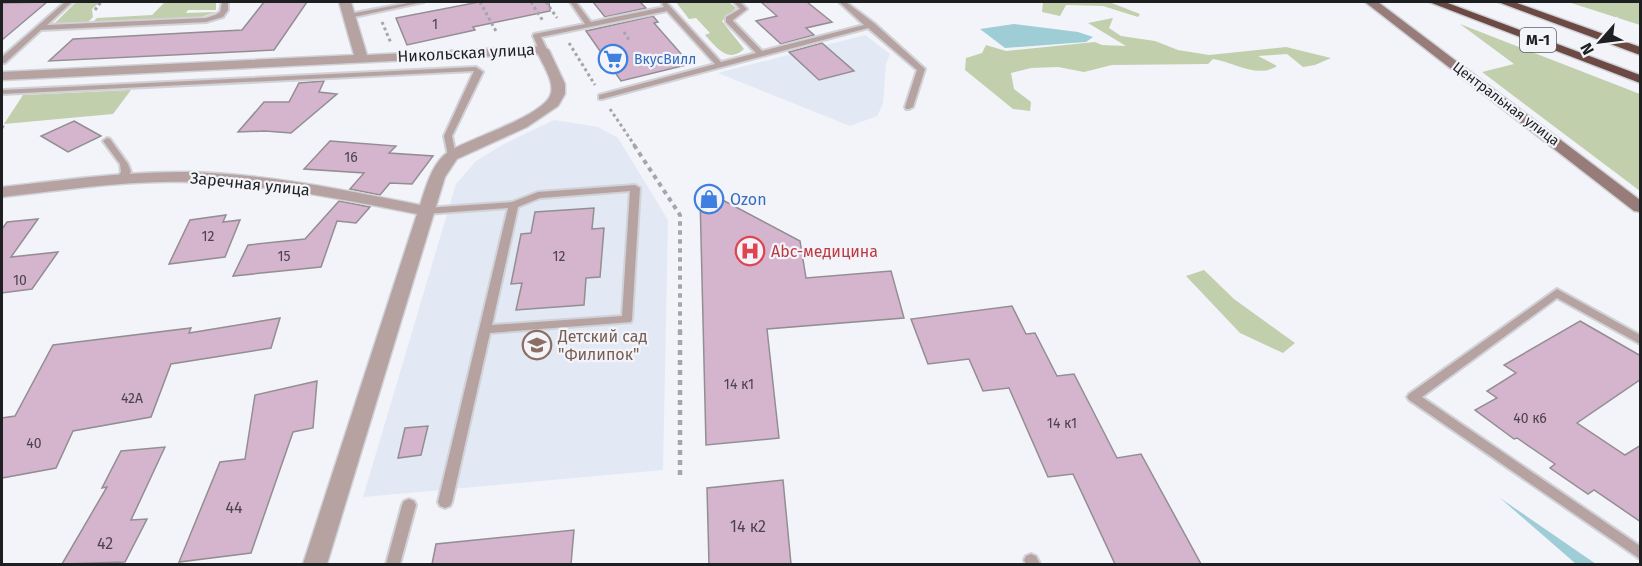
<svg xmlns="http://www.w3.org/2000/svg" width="1642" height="566" viewBox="0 0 1642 566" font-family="'Fira Sans',sans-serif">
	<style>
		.built { fill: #e2e8f4 }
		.green { fill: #c2cfad }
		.water { fill: #9ecdd5 }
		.building { fill: #d5b4cd; stroke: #938e92; stroke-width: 1.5 }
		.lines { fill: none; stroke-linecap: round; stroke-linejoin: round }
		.lane-casing { stroke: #d0d2d7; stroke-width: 4 }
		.street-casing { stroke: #d0d2d7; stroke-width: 3 }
		.secondary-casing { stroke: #d0d2d7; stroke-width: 3 }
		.highway-casing { stroke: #d0d2d7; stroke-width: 3 }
		.path-far2 { stroke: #a5a6ab; stroke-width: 3; stroke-dasharray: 3 3; stroke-linecap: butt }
		.path-far1 { stroke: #a5a6ab; stroke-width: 4; stroke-dasharray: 4.5 4.5; stroke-linecap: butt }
		.path { stroke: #a5a6ab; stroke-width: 4.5; stroke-dasharray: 5 5; stroke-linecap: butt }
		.lane { fill: #b6a3a1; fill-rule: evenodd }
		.street { fill: #b6a3a1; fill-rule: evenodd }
		.secondary { fill: #977c79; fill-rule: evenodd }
		.highway { fill: #6d4944; fill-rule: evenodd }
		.labels { text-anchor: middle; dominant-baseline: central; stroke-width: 4.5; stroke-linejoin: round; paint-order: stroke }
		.number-label { font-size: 14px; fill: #4c444c }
		.far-shop-label { font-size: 14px; fill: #366cbe; stroke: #f2f4fa; text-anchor: start }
		.far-street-label { font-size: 14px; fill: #1e1f21; stroke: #f2f4fa }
		.shield { fill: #f2f4fa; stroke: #5e5f62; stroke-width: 1.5 }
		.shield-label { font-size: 15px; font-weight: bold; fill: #1e1f21 }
		.street-label { font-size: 16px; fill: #1e1f21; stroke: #f2f4fa }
		.shop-label { font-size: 16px; fill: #366cbe; stroke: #f2f4fa; text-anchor: start }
		.health-label { font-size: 16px; fill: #be3a42; stroke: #f2f4fa; text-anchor: start }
		.education-label { font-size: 16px; fill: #785e54; stroke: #f2f4fa; text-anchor: start }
		.near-number-label { font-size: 16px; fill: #4c444c }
	</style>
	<rect width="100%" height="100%" fill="#f2f4fa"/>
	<g class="built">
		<path d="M865,35L890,54L886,64L883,104L877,116L850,126L718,73Z"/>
		<path d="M554,120L598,127L618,138L668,220L663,470L363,497L456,184L476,161L504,144Z"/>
	</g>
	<g class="green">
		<path d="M76,2H100L92,9L93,17L87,23H55Z"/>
		<path d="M165,2H216V10H188L186,13L216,12L198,18L92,23L97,18L152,15Z"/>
		<path d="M676,2H729L736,8L722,21L744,49C728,64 716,47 705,35L710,33L696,18L689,19Z"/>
		<path d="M1043,2H1109L1140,14L1138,17L1103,6L1066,5L1060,16L1042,12Z"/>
		<path d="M1568,2H1640V25Z"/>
		<path d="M1113,18L1109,28L1121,36L1155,41L1178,50L1209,55L1286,47L1331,58L1315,65L1303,67L1287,54L1258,56L1277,66C1257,79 1234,62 1213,59L1208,64L1112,65L1084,72L1058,67L1031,68L1011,73L1014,89L1031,102L1030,111L1013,109L965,70L966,58L982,53L986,45L1006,51L1095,42L1102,45L1126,46L1088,23Z"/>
		<path d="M1460,24L1640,94V191L1482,72L1514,64Z"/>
		<path d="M131,90L113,114L4,124L23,95Z"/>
		<path d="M1204,270L1234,299L1295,343L1283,353L1240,333L1186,276Z"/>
	</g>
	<g class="water">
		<path d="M1014,24L1078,32L1093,37L1086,42L1005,48L980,29Z"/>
		<path d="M1500,498L1596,564H1576Z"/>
	</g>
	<g class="building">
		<path d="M47,2L2,40V3Z"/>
		<path d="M264,2H307L274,50L49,61L73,39L242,30Z"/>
		<path d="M479,2H549L550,11L473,27L475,30L407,45L396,18Z"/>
		<path d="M593,2H640L646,8L605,17Z"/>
		<path d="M761,2H807L832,22L806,28L814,35L781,44L756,21L777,16Z"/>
		<path d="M653,16L658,22L654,23L690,64L621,81L586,31Z"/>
		<path d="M822,43L854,71L819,80L789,52Z"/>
		<path d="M324,81L319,92L337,94L291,133L265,131L238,132L264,102H289L299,83Z"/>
		<path d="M74,121L101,136L68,152L41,136Z"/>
		<path d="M330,141L396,146L389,153L433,156L412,184L390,183L380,195L350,189L364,173L304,169Z"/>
		<path d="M713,195L800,241L806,278L891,271L904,318L767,329L779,438L706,445L700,196Z"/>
		<path d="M339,201L370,207L356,223L337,221L321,267L233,276L248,245L305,239Z"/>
		<path d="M594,208L592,229L604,228L600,277L586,278L584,305L516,310L522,283L511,284L521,234L531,233L535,212Z"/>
		<path d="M226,215L223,222L240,220L225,257L169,264L190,220Z"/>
		<path d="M38,219L11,257L58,252L32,289L2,293V229L7,222Z"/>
		<path d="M1012,306L1026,334L1035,333L1057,376L1074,374L1117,458L1141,454L1201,564H1115L1073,474L1048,477L1009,388L983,391L969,359L928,364L911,319Z"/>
		<path d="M280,318L271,348L171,364L151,417L73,431L56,468L2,478V418L15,416L53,345L191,328L189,333Z"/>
		<path d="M1580,321L1641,356V379L1577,423L1625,455L1641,445V522L1594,490L1588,494L1550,468L1555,464L1517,438L1514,439L1475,410L1497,398L1487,391L1516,373L1504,365Z"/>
		<path d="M317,381L313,428L293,432L251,553L179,562L220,462L245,459L255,395Z"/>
		<path d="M428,426L421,455L398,458L405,428Z"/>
		<path d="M165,447L131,520L147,519L125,562L62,564L107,487L102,488L121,451Z"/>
		<path d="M783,480L791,564H709L707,488Z"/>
		<path d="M574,530L571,564H432L436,544Z"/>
	</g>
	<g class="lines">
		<g class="lane-casing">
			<g id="lane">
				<path d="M65,2H72L47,25L206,18L215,15L220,12L222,2H228V10L223,17L206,22L41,30L5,63H2V57Z"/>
				<path d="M413,2H424L349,18L345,16L349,14Z"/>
				<path d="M570,2H576L591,22L664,7L662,4L663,3H667L721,62L756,53L726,22V17L740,9L734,2H740L747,9L733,20V21L762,51L864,25L839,2H846L874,23L925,69L913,107L909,109H906L905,107L917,70L868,28L602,99H599V95L715,64L667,11L541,37L547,50L540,52L533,36L534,34L585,24Z"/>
				<path d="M476,67L483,72L452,136L456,156L452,159L448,156L444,136L474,71L2,94V90Z"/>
				<path d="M107,138L110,139L128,164L131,172L123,183H117L115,181L121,172L120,164L103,141Z"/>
				<path d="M635,185L640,188L632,319L631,322L490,333L452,502L450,506L445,508L440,506L438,502L508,208L426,214L421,211L426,208L512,202L538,192ZM630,191L622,316L492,325L518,207L540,198Z"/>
				<path d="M1557,289L1640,335V344L1557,298L1422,397L1640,546V559L1409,400L1407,397L1409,394Z"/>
				<path d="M409,499L414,501L416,505L400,564H386L402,505L404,501Z"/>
				<path d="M1031,554L1036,556L1040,564H1026L1024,560L1026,556Z"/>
			</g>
		</g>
		<g class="street-casing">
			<path id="street" d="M339,2H351L367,55L543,46L549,50L565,84V94L558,106L527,127L457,159L445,177L327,564H303L417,214C342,199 267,184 190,182C127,180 64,190 2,197V187C63,180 127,171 189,172C267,174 344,190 420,205C426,187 432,163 448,152C467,139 546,116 551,93C554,81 543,65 538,54L2,80V72L354,55Z"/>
		</g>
		<g class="secondary-casing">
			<path id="secondary" d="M1365,2H1378L1640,200V212L1634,211Z"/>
		</g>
		<g class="highway-casing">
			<g id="highway">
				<path d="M1429,2H1445L1640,75V83Z"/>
				<path d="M1498,2H1514L1640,47V55Z"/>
			</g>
		</g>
		<g class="path-far2">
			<path d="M480,2L497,33"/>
			<path d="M531,2L543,21"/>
			<path d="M546,2L557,18"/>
			<path d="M95,10L101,2"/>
			<path d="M382,22L391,43"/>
			<path d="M624,32L629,40"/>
			<path d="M569,43L595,85"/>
			<path d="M610,109L635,146"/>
			<path d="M2,128L4,124"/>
		</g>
		<path class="path-far1" d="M634,145L680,215V332"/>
		<path class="path" d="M680,330V480"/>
		<use href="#lane" class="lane"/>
		<use href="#street" class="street"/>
		<use href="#secondary" class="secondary"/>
		<use href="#highway" class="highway"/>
	</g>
	<defs>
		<g id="supermarket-ring" transform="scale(1.5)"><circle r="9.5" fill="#f2f4fa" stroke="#3f7fe0" stroke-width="1.5"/><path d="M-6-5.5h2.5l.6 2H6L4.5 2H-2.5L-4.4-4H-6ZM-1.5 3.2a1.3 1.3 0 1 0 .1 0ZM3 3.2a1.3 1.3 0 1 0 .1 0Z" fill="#3f7fe0"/></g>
		<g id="shop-ring" transform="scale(1.5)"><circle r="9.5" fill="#f2f4fa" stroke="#3f7fe0" stroke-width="1.5"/><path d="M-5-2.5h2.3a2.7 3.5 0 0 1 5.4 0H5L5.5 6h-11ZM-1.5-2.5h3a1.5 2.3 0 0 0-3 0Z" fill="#3f7fe0"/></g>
		<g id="hospital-ring" transform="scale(1.5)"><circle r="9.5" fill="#f2f4fa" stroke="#e0444e" stroke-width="1.5"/><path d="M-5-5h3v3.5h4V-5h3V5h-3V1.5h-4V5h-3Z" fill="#e0444e"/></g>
		<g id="school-ring" transform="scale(1.5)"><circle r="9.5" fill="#f2f4fa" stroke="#8d6e63" stroke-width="1.5"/><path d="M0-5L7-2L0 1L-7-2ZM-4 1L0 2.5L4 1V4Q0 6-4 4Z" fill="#8d6e63"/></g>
	</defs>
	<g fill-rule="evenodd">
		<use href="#supermarket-ring" x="613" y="59"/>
		<use href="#shop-ring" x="709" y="199"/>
		<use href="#hospital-ring" x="750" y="251"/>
		<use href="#school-ring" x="537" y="345"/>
	</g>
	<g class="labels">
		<g class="number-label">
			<text x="435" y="24">1</text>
			<text x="351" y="157">16</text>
			<text x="208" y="236">12</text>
			<text x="284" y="256">15</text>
			<text x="559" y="256">12</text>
			<text x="20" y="280">10</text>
			<text x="739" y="384">14 к1</text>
			<text x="132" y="398">42А</text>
			<text x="1530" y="418">40 к6</text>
			<text x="1062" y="423">14 к1</text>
			<text x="34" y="443">40</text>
		</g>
		<g class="far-shop-label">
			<text x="634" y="59">ВкусВилл</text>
		</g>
		<g class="far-street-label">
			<text transform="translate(1506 104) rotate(37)">Центральная улица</text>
		</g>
		<rect class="shield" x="1520" y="28" width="36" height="24" rx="4.5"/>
		<g class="shield-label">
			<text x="1538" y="40">М-1</text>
		</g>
		<g class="street-label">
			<text transform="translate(466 53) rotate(-3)">Никольская улица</text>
			<text transform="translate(250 184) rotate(6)">Заречная улица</text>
		</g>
		<g class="shop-label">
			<text x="730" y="199">Ozon</text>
		</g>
		<g class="health-label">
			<text x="771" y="251">Abc-медицина</text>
		</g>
		<g class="education-label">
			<text x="558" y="336">Детский сад<tspan x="558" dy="18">"Филипок"</tspan></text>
		</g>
		<g class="near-number-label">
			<text x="234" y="507">44</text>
			<text x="748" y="526">14 к2</text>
			<text x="105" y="543">42</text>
		</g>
	</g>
	<rect width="1642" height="566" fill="none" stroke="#1e1f21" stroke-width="6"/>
	<g transform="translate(1600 42) rotate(242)" stroke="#f2f4fa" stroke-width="4.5" paint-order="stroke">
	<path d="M0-4.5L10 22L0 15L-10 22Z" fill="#1e1f21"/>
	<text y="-9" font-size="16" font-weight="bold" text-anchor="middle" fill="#1e1f21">N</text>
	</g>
</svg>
